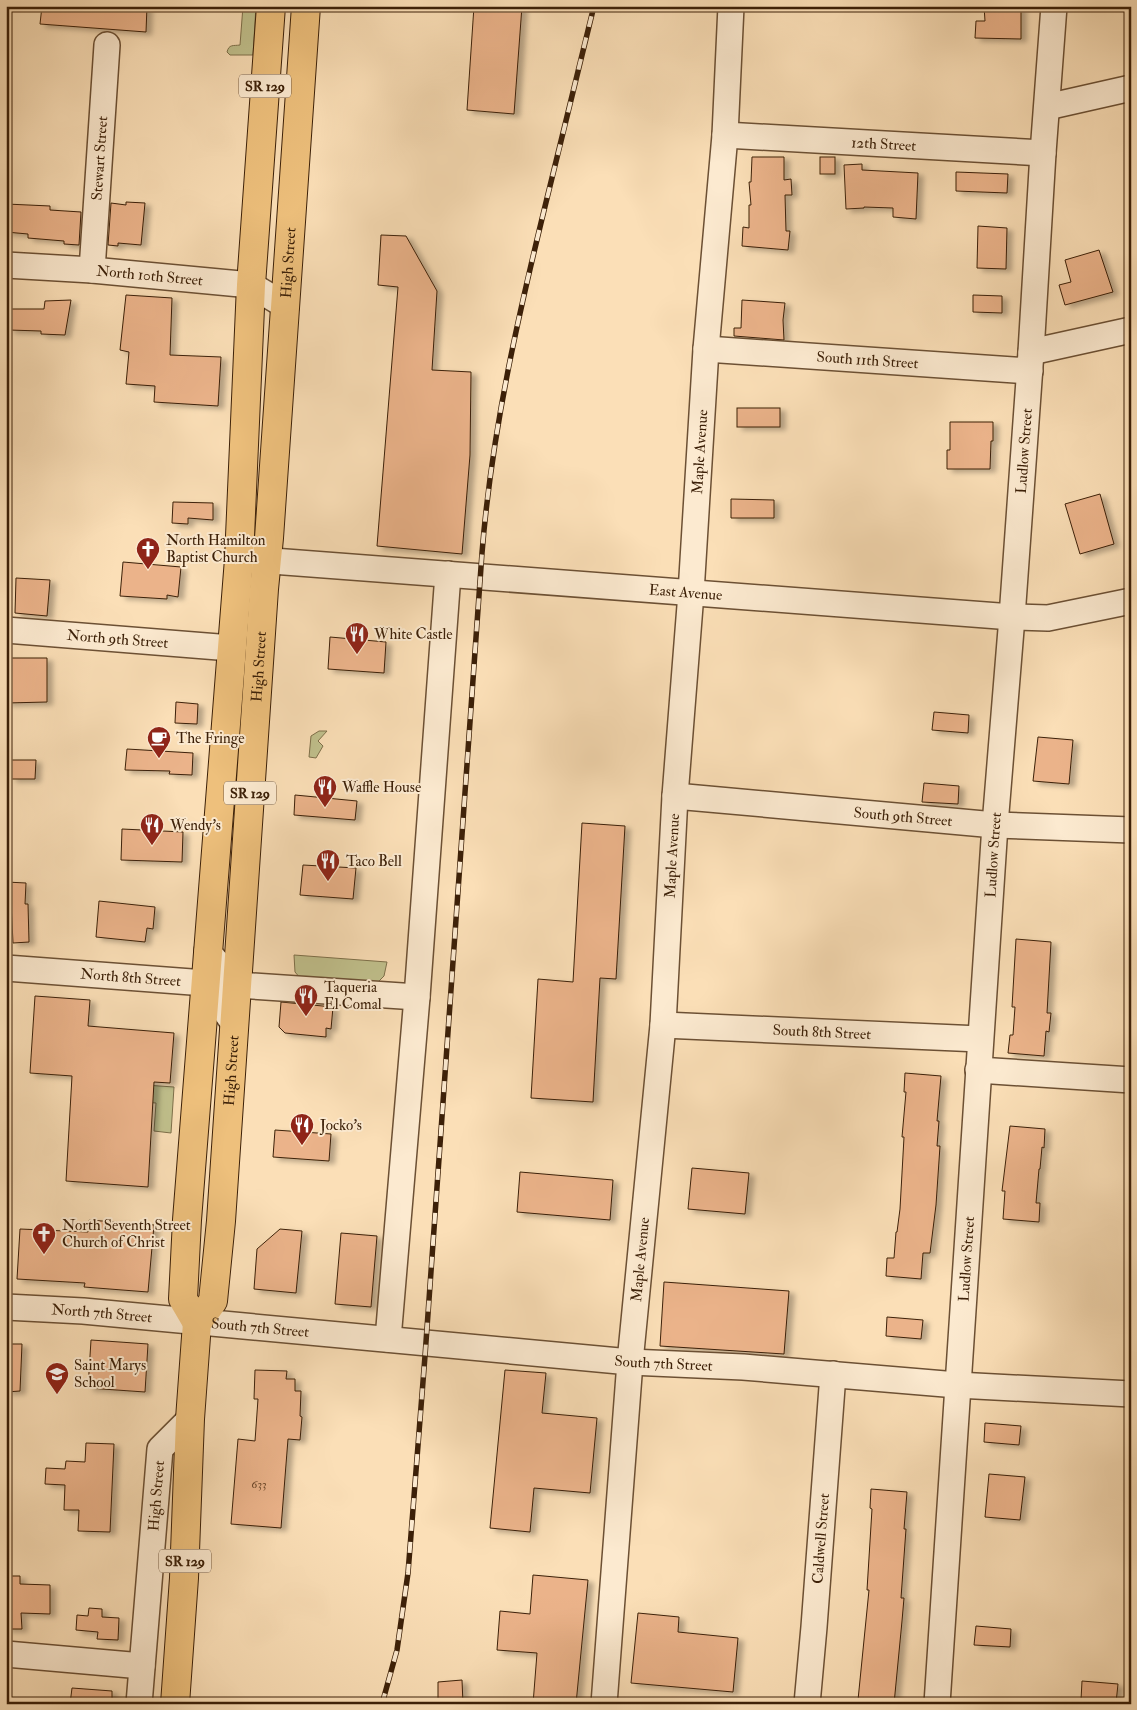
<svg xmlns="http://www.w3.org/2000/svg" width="1137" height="1710" viewBox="0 0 1137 1710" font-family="'IM FELL Double Pica',serif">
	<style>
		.green { fill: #c1c18d; stroke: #7e704a }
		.building { fill: #ebb38a; stroke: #3c2008; filter: url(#shadow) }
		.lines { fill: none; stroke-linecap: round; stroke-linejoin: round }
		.minor-casing { stroke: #6c5034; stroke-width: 28 }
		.highway-casing { stroke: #3c2008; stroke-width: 30 }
		.minor { stroke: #fcead0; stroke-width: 25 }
		.highway { stroke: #eec07c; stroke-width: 28 }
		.rail-casing { stroke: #3c2008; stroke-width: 5.5 }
		.rail { stroke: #fcead0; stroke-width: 4; stroke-dasharray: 11; stroke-linecap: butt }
		.labels { text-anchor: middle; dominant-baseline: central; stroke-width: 4; stroke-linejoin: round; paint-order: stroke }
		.number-label { font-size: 12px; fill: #684528 }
		.shield { fill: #fcead0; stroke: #765d44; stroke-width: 1 }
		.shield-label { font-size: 14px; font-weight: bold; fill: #3c2008 }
		.street-label { font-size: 15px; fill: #3c2008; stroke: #fcead0 }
		.poi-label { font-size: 15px; fill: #3c2008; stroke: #fcead0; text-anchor: start }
	</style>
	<defs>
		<filter id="shadow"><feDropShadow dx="5.5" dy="3" stdDeviation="2.5" flood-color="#0004"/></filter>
	</defs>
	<rect width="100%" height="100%" fill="#fbdfb7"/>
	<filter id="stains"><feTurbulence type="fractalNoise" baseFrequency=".004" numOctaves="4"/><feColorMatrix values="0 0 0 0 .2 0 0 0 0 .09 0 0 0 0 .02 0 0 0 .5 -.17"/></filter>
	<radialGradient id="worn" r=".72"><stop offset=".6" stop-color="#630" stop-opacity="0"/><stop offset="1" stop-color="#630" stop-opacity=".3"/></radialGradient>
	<g class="green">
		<path d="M243,6H256L253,55H230L227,52C229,44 233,46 240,45Z"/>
		<path d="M319,731H327L318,741L323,746L316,758L309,757L311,736Z"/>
		<path d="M294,955L387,962L384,976L376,984L301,979L295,972Z"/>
		<path d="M101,1082L174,1087L171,1133L154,1131L156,1103L100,1099Z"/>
	</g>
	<g class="building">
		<path d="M42,6H147L146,32L40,24Z"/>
		<path d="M474,6H522L514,114L467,110Z"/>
		<path d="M984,6H1021V39L975,38L976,21H985Z"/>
		<path d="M752,157H784V180L791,179L792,195H785L786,231H790L788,250L742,246L743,227L749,228V205H751L749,182H751Z"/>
		<rect x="820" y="157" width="15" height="17"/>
		<path d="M862,164V170L918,173L916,219L893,217V208L864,207V208L846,209L844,165Z"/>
		<path d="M956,172L1008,174L1007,193L956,191Z"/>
		<path d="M126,202L145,203L141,245L118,243V246L108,245L111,203L126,205Z"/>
		<path d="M6,204L50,206V210L81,212L79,245L64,244V241L28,238V234L6,232Z"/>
		<path d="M978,226L1007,228L1006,269L977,268Z"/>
		<path d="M381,235L406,236L437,291L432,370L471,372L470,455L462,554L377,546L398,287L378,285Z"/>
		<path d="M1099,250L1113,292L1065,305L1059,285L1071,282L1065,260Z"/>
		<path d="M126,295L172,298L170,355L221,357L218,406L154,402L155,386L126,384L129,352L120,350Z"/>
		<path d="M973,295L1002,296V313L973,312Z"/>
		<path d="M71,300L65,335L41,334V331L9,330V309H44L45,301Z"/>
		<path d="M742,300L785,303L783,320L784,340L734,336V328H741Z"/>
		<rect x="737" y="408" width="43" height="19"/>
		<path d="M950,422H993V441H991L990,469H947V450H950Z"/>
		<path d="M1100,494L1114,544L1080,554L1065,504Z"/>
		<path d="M731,499L774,500V518H731Z"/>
		<path d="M173,502L213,503V520L188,518V524L172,523Z"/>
		<path d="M123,562L181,567L178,597L167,595V599L120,596Z"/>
		<path d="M16,578L50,580L47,616L15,613Z"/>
		<path d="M330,637L386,642L384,673L328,669Z"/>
		<path d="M6,658H47V702L6,703Z"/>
		<path d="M176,702L198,704L197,724L175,723Z"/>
		<path d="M934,712L969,715L968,733L932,730Z"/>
		<path d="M1038,737L1073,740L1069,784L1033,781Z"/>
		<path d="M127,749L193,753L192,775L169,774L170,771L125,770Z"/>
		<path d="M11,760H36L35,779H11Z"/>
		<path d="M924,783L959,786L958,804L922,802Z"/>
		<path d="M295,795L357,801L355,820L294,815Z"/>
		<path d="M582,823L625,826L616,979L600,978L593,1102L531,1098L538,979L573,982Z"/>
		<path d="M122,829L183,832L182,862L121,860Z"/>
		<path d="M303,865L356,868L353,899L300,895Z"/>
		<path d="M6,882L26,883L25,904H28L29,942L13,943L11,902L6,901Z"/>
		<path d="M99,901L155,907L153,929L147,928L145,942L96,937Z"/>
		<path d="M1016,939L1051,942L1047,1013H1051L1049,1032L1046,1031L1044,1056L1008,1053L1010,1035H1013L1015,1007H1012Z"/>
		<path d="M35,996L90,1000L88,1026L174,1033L170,1083L154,1082L148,1187L66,1181L72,1076L30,1073Z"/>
		<path d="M281,1002L333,1007L331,1029L326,1028V1037L285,1033L279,1027Z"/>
		<path d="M905,1073L941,1076L937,1121H939L937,1146H940L936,1205L930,1253H923L921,1279L886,1276L887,1258H894L896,1232H897L900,1209L904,1137H902L906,1092H904Z"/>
		<path d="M1010,1126L1045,1129L1044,1148L1042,1147L1040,1169H1039L1036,1203H1040L1039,1222L1003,1219L1005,1191H1002Z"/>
		<path d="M275,1130L331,1134L329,1161L273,1157Z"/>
		<path d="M692,1168L749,1173L745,1214L688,1209Z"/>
		<path d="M520,1172L613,1180L610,1220L517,1212Z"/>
		<path d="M89,1220L154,1225L148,1292L84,1287L85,1283L17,1279L20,1229L88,1232Z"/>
		<path d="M280,1229L302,1231L296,1293L254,1289L257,1249Z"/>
		<path d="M341,1233L377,1236L371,1307L335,1304Z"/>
		<path d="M664,1282L789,1291L784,1354L660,1346Z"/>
		<path d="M887,1317L923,1320L921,1339L886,1336Z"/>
		<path d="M91,1340L148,1344L145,1392L88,1388Z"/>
		<path d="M6,1344H22L20,1391L6,1392Z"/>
		<path d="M255,1370L287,1371L286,1379H295V1391H301L300,1416L302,1417L300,1440L288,1439L281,1528L231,1524L238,1439L255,1441L258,1399H254Z"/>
		<path d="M505,1370L546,1373L542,1413L597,1418L590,1493L534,1488L530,1532L490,1528Z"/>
		<path d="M985,1423L1021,1426L1019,1445L984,1442Z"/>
		<path d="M86,1443L114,1444L110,1532L78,1531L79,1510H64L65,1485L45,1484L46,1468L65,1469L66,1461L85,1462Z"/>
		<path d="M989,1474L1025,1477L1020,1520L985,1517Z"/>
		<path d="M871,1489L907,1492L904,1529H906L901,1598H904L902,1621L894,1704H864V1701L858,1700L869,1590H867L872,1509L870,1508Z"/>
		<path d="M533,1575L588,1580L576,1704H533L537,1653L497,1650L500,1611L530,1614Z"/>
		<path d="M6,1576H20V1584L50,1585V1614L21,1613L22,1629H6Z"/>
		<path d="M89,1608L102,1609V1617L119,1618L118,1640L97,1639L98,1632L76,1630L77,1615L88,1616Z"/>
		<path d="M638,1613L679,1617L678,1632L738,1638L733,1692L631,1683Z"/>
		<path d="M976,1626L1011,1629L1010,1647L974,1645Z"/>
		<path d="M462,1680L463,1704H438V1682Z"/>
		<path d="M1082,1681L1118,1684L1116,1703L1081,1700Z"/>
		<path d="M72,1688L112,1691V1704H70Z"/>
	</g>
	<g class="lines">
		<g class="minor-casing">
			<g id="minor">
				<path d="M1047,107L1131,88"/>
				<path id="s1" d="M725,135L1043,153"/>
				<path id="s2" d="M6,265L92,270L251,285L286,306"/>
				<path id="s3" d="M92,270L107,45"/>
				<path id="s4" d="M706,349L1030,371"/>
				<path d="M1031,352L1131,330"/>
				<path id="s5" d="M246,559L1012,617L1048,618L1131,601"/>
				<path id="s6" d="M6,630L231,648"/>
				<path id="s7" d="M675,796L995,825L1131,830"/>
				<path d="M207,951L237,985L417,997"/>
				<path id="s8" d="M6,968L205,983L235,1025"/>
				<path id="s9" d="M663,1025L980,1039"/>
				<path d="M978,1070L1131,1080"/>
				<path id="s10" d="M6,1307L83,1311L630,1362L743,1367L957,1385L1131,1394"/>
				<path d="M388,1339L417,997L448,574"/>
				<path d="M6,1654L142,1666"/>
				<path id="s11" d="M139,1704L160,1449L190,1419"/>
				<path id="s12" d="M604,1704L630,1362L663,1025L675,796L691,593L706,349L725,135L731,6"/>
				<path id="s13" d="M807,1704L814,1627L833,1374"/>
				<path id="s14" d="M937,1704L995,825L1012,617L1031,352L1043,153L1054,6"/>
			</g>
		</g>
		<g class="highway-casing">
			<g id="highway">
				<path d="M197,1323L183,1299L187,1220L239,559L251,285L271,6"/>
				<path id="s15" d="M175,1704L184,1578L190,1419L197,1323L213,1301L221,1221L264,589L269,538L306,6"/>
			</g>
		</g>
		<use href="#minor" class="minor"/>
		<use href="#highway" class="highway"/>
		<g class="rail-casing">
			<path id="rail" d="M382,1704L397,1650L408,1573L425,1356L482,553C492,427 520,308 550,186C565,126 579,66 594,6"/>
		</g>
		<use href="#rail" class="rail"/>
	</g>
	<defs>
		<g id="church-pin" transform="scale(1.25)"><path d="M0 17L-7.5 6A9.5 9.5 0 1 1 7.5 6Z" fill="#8f2418" stroke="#fcead0"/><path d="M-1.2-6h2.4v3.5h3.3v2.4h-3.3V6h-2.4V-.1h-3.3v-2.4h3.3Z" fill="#fff"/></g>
		<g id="restaurant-pin" transform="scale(1.25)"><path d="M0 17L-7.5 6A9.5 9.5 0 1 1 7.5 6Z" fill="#8f2418" stroke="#fcead0"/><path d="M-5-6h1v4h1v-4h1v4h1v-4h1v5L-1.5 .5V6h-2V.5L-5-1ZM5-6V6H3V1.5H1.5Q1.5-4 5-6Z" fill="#fff"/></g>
		<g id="cafe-pin" transform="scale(1.25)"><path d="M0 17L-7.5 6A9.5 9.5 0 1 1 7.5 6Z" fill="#8f2418" stroke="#fcead0"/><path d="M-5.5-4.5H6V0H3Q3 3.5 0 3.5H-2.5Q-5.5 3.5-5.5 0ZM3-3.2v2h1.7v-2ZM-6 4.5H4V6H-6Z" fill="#fff"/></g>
		<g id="school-pin" transform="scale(1.25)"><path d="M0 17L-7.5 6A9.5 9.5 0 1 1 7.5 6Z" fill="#8f2418" stroke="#fcead0"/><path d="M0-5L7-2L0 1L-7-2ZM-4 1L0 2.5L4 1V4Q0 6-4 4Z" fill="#fff"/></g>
	</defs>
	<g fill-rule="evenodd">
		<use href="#church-pin" x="148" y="549"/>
		<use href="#restaurant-pin" x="357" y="634"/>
		<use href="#cafe-pin" x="159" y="738"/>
		<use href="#restaurant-pin" x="325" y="787"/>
		<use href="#restaurant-pin" x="152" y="825"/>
		<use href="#restaurant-pin" x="328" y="861"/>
		<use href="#restaurant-pin" x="306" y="996"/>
		<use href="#restaurant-pin" x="302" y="1125"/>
		<use href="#church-pin" x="44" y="1234"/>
		<use href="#school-pin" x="57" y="1374"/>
	</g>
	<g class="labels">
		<g class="number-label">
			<text x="259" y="1484">633</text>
		</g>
		<g class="shield">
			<rect x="239" y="74.5" width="52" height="23" rx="4"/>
			<rect x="224" y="781.5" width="52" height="23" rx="4"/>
			<rect x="159" y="1549.5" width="52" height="23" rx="4"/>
		</g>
		<g class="shield-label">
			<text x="265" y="86">SR 129</text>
			<text x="250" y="793">SR 129</text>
			<text x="185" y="1561">SR 129</text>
		</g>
		<g class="street-label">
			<text stroke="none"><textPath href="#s1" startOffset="159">12th Street</textPath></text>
			<text stroke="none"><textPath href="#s3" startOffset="112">Stewart Street</textPath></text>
			<text stroke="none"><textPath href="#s15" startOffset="1450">High Street</textPath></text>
			<text stroke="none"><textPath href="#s2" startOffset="144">North 10th Street</textPath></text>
			<text stroke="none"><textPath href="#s4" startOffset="162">South 11th Street</textPath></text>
			<text stroke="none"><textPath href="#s12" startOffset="1256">Maple Avenue</textPath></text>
			<text stroke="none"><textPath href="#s14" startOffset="1256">Ludlow Street</textPath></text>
			<text stroke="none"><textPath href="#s5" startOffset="441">East Avenue</textPath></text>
			<text stroke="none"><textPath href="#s6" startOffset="112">North 9th Street</textPath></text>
			<text stroke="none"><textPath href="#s15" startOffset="1045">High Street</textPath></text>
			<text stroke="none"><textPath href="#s7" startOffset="229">South 9th Street</textPath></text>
			<text stroke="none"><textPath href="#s12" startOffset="851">Maple Avenue</textPath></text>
			<text stroke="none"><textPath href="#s14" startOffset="851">Ludlow Street</textPath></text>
			<text stroke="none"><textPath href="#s8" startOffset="125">North 8th Street</textPath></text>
			<text stroke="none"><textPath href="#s9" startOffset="159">South 8th Street</textPath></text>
			<text stroke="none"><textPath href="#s15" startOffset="640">High Street</textPath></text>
			<text stroke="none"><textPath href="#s12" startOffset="446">Maple Avenue</textPath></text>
			<text stroke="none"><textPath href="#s14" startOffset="446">Ludlow Street</textPath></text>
			<text stroke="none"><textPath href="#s10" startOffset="96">North 7th Street</textPath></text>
			<text stroke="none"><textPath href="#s10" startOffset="255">South 7th Street</textPath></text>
			<text stroke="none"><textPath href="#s10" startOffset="660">South 7th Street</textPath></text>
			<text stroke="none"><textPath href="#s11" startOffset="209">High Street</textPath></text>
			<text stroke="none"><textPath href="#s13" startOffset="166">Caldwell Street</textPath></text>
		</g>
		<g class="poi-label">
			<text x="166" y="540">North Hamilton<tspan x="166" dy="17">Baptist Church</tspan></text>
			<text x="374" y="634">White Castle</text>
			<text x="176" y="738">The Fringe</text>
			<text x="342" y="787">Waffle House</text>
			<text x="170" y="825">Wendy's</text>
			<text x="346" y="861">Taco Bell</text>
			<text x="324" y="987">Taqueria<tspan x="324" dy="17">El Comal</tspan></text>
			<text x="320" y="1125">Jocko's</text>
			<text x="62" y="1225">North Seventh Street<tspan x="62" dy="17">Church of Christ</tspan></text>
			<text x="74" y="1365">Saint Marys<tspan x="74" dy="17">School</tspan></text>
		</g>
	</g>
	<rect width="1137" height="1710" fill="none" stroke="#fbdfb7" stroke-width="25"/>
	<rect x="8" y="8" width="1122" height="1695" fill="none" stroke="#3c2008" stroke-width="2.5"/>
	<rect x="12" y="12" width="1112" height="1685" fill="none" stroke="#3c2008"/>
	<rect width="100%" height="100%" filter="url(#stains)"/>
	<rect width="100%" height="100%" fill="url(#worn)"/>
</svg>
